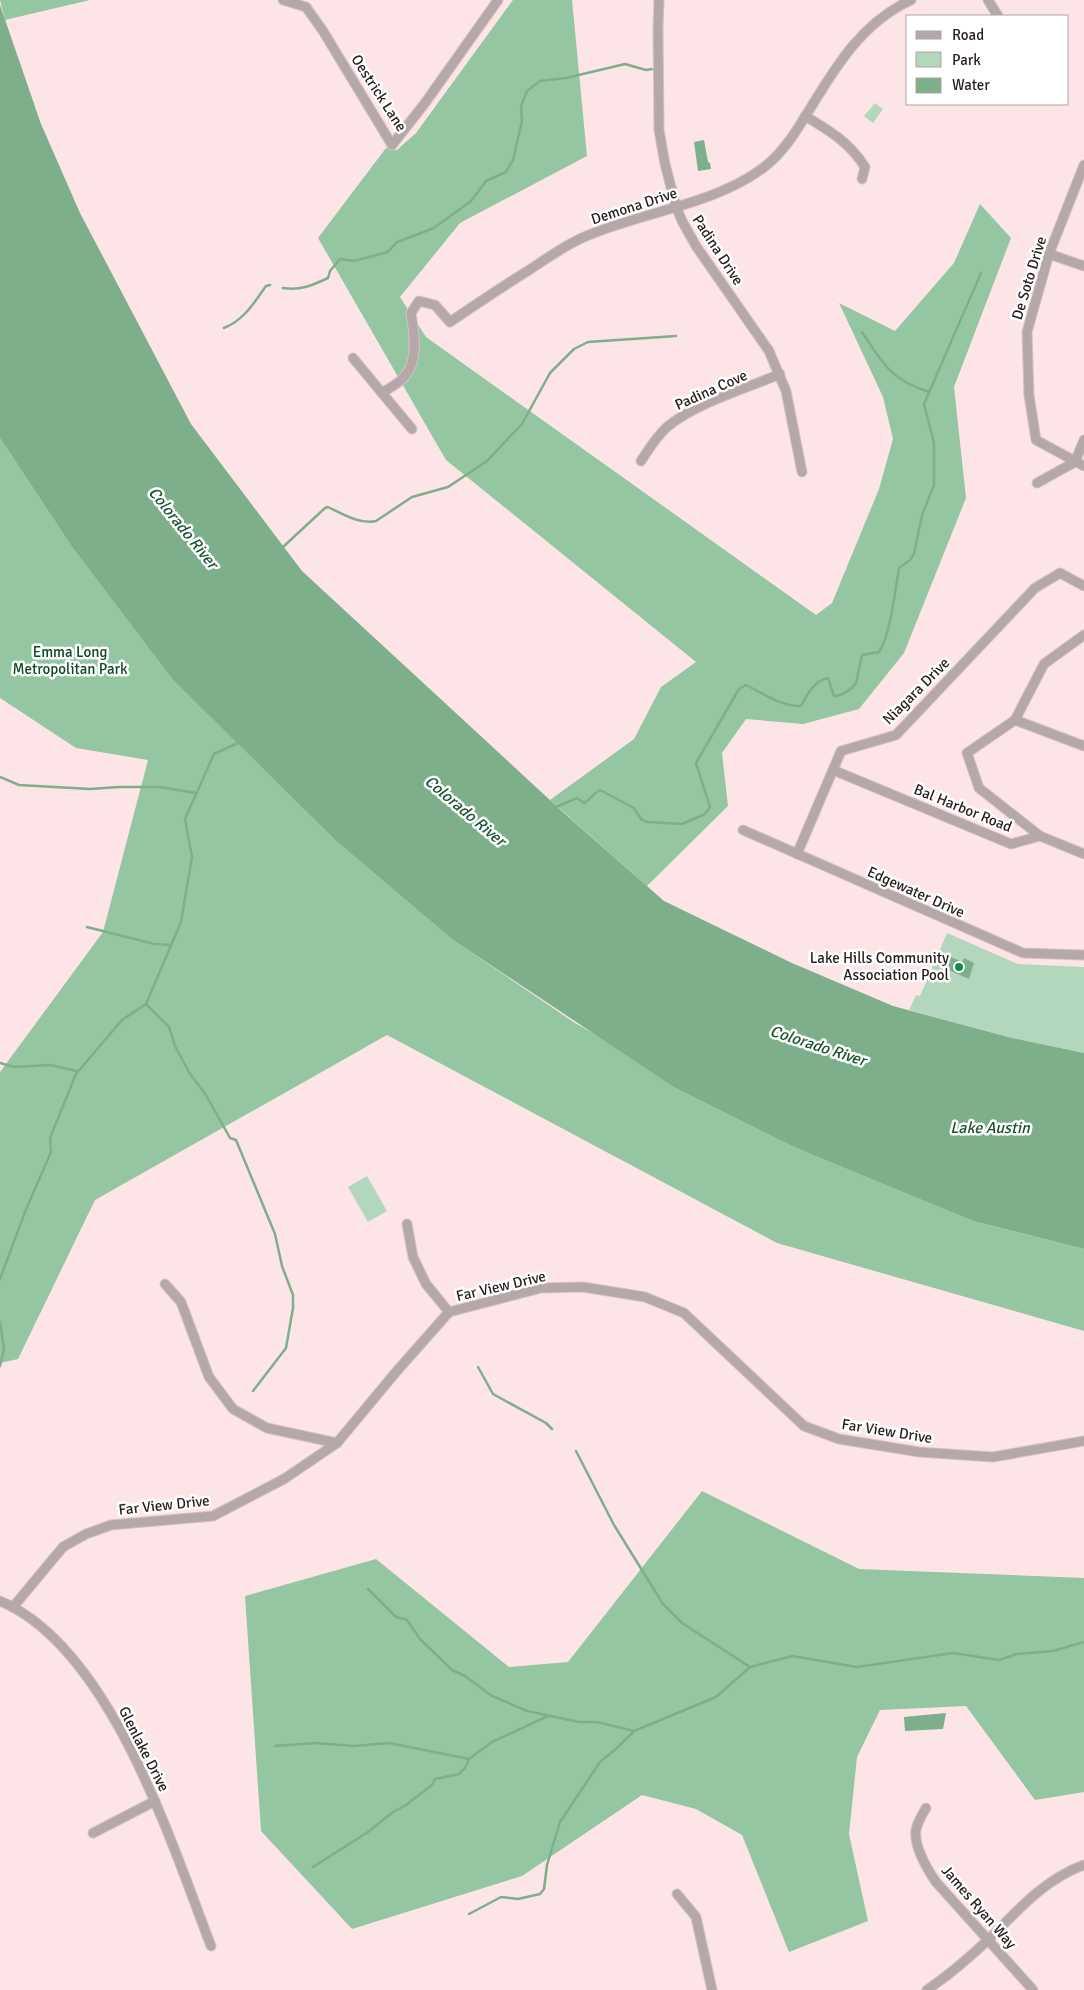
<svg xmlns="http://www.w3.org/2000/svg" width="1084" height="1990" viewBox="0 0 1084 1990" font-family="Signika,sans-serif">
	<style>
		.green { fill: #b3d7bc }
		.forest { fill: #94c6a1 }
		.water { fill: #7daf8b }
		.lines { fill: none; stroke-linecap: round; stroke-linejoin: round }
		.stream { stroke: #7daf8b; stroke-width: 2.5 }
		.street-casing { stroke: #d7c1c3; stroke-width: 11 }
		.street { stroke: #b5a8a9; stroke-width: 9 }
		.poi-dot { fill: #0b8d49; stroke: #fff; stroke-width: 2 }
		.labels { text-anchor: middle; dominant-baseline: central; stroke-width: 5; stroke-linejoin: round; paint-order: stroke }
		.street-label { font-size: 15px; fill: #281d1e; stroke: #fff }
		.park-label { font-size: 15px; fill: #0d4825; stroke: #fff }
		.poi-label { font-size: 15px; fill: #281d1e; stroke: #fff; text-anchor: end }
		.water-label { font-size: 16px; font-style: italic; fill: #1b532f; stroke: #fff }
	</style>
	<rect width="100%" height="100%" fill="#fde5e7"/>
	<g class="green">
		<path d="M875,103L883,109L873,123L864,116Z"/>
		<path d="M947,933L1018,964L1084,967V1053L1012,1038L909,1010L916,995L920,996Z"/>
		<path d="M367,1176L387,1211L368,1222L348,1187Z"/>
	</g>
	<g class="forest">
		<path d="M0,0H90L5,20Z"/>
		<path d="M513,0H572L587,156L460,223L400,297L426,337L816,615L832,603L879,489L893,439L883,397L839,303L895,331L954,263L980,204L1011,238L954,387L966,498L904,653L859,709L803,724L746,719L722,753L728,806L647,886L550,800L634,739L661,687L696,662L446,460L318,238L386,148L397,150L416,133Z"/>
		<path d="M0,438L72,547L172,679L336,841L453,940L575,1023L803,1151L973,1221L1084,1249V1331L777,1243L387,1035L95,1200L18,1359L0,1363V1072L103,932L148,760L76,748L0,698Z"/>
		<path d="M702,1491L859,1569L1084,1578V1792L1035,1800L966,1706L880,1710L857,1757L849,1834L868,1921L789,1952L742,1835L696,1809L642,1795L522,1876L352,1929L261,1831L245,1596L376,1559L509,1667L568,1662Z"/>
	</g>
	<g class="water">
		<path d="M0,5L41,124L80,213L191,424L302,571L564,813L664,901L792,963L893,1006L1012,1038L1084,1053V1249L973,1221L803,1151L674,1087L453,940L336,841L172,679L72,547L0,438Z"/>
		<path d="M704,140L708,162L710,163L711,169L698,171L694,142Z"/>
		<path d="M949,956L962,962L964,958L974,963L969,979L944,968Z"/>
		<path d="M946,1713L943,1729L905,1731L904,1717Z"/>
	</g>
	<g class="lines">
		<g class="stream">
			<path d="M283,288C300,291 313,285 328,278L330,271L340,259L354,261L388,252L397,242L434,228L471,201L486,181L506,172L513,160L522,121L521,106L527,91L540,81L566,78L625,64L646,70L652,69"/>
			<path d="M224,328C244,320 254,303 266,286L270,285"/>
			<path d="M862,332C884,365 890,379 929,392"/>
			<path d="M283,547L325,508L328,507C342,514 361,525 376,521L412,497L448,487L487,461L522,424L550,373L574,349L588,342L676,336"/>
			<path d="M0,777L19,785L90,789L119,787H160L196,793"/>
			<path d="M556,807L577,798L584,803C591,800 592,794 600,790L634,808L641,819L647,822L682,824L705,814L710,807L696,763L739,689L746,685C762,693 783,707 801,706C808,694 813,681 828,678L834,696C842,696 852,689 856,683L862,655L879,652C891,634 895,590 899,568L910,560L914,554L922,515L934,485V443L924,404L981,273"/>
			<path d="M87,927L154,944L171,945"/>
			<path d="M146,1004L169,1027L175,1046L190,1074L206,1095L230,1138L236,1140L275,1234L282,1266L293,1295V1308L286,1348L253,1391"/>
			<path d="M0,1063L14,1067L50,1065L77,1071"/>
			<path d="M0,1279L25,1212L51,1152L50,1138L76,1074L122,1020L146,1004L181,922L192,857L185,819L214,754L240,742"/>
			<path d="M0,1322L4,1349L0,1366"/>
			<path d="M478,1367L493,1394L546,1423L552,1429"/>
			<path d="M576,1451L614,1525L663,1604L682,1623L750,1667L792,1656L857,1667L953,1653L999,1660L1017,1654L1053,1651L1084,1642"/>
			<path d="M368,1589L396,1617L407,1620L420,1639L452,1670L465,1676L492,1696L527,1711L579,1722H597L634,1731L716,1697L750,1667"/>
			<path d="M275,1746L315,1743L354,1746L389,1743L469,1759"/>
			<path d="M313,1867L368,1832L393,1812L406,1805L432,1785L435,1779L459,1774L465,1768L469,1759L492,1742L548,1716"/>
			<path d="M469,1914L501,1897L518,1899L540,1894L544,1889L547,1865L560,1822L600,1762L617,1748L633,1732"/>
		</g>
		<g class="street-casing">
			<g id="street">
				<path d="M283,0L306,7L323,31L392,145L425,103L498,0"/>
				<path d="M659,0L658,28L659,130L665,164L676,206L682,221L696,246L769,351L786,391L802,472"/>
				<path d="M988,0L998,16"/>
				<path d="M805,116C830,131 849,142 865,167L862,179"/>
				<path d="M1084,165L1049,254L1027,332L1029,395L1036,440L1084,466"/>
				<path d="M1049,254L1084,266"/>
				<path d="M353,358L382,393C389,388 400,383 405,376C419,359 414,333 411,313L419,301L435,305L450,322C475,305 500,288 526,272C545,260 563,246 584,237C641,212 714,205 763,168C783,153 795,133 808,112C835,68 861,23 911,0"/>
				<path d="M382,393L412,429"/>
				<path d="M641,461C649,449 656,437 667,427C696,403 745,389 780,374"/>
				<path d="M1037,483L1075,462L1084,440"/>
				<path d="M1015,720L1084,746"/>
				<path d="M833,770L1011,844L1040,836L1084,854"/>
				<path d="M743,830L1023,953L1084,955"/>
				<path d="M1040,836L979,788L967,753L1015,720L1044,664L1084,635"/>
				<path d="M797,854L841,751L896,735L1035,588L1060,573L1084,586"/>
				<path d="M407,1224L413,1257L426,1284L449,1312"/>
				<path d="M165,1284L181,1302L209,1377L233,1409L267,1428L337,1443"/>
				<path d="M0,1601C110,1647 171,1842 211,1946"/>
				<path d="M13,1607L63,1547L86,1534L111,1525L213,1516L284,1479L337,1443L396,1372L449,1312L541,1288L583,1287L645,1297L684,1313L804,1426L839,1439L919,1452L993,1457L1084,1441"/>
				<path d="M926,1808C923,1813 919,1820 917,1826C911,1842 927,1869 936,1882L1033,1990"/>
				<path d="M93,1833L155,1801"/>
				<path d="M677,1894L696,1917L712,1990"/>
				<path d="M927,1990C949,1975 970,1957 990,1938C1018,1910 1045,1879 1084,1865"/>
			</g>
		</g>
		<use href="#street" class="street"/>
	</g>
	<circle class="poi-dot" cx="959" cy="967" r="5"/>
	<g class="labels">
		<g class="street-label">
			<text transform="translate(379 93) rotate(57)">Oestrick Lane</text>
			<text transform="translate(634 206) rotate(-18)">Demona Drive</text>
			<text transform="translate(718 250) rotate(57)">Padina Drive</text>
			<text transform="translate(1029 278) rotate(-73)">De Soto Drive</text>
			<text transform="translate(711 390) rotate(-24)">Padina Cove</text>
			<text transform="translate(916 691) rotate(-45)">Niagara Drive</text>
			<text transform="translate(963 808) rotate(22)">Bal Harbor Road</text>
			<text transform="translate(916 892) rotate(24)">Edgewater Drive</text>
			<text transform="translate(501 1286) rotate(-13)">Far View Drive</text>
			<text transform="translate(887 1431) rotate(9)">Far View Drive</text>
			<text transform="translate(164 1505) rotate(-6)">Far View Drive</text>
			<text transform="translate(144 1749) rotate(63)">Glenlake Drive</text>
			<text transform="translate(979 1907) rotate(49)">James Ryan Way</text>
		</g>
		<g class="park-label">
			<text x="70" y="652">Emma Long<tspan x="70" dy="17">Metropolitan Park</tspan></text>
		</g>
		<g class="poi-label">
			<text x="949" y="958">Lake Hills Community<tspan x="949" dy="17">Association Pool</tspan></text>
		</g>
		<g class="water-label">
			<text transform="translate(183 528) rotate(51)">Colorado River</text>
			<text transform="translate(465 811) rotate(40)">Colorado River</text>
			<text transform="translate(818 1046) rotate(18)">Colorado River</text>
			<text x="990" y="1128">Lake Austin</text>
		</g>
	</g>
	<rect x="906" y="15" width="162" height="90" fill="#ffffff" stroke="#a9a5a5"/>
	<rect x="916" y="31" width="25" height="8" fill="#b5a8a9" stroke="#a9a5a5"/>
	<text x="952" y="40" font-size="15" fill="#281d1e">Road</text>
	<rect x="916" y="52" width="25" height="15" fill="#b3d7bc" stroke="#a9a5a5"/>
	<text x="952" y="65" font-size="15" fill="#281d1e">Park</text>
	<rect x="916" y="78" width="25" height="15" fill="#7daf8b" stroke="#a9a5a5"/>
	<text x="952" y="90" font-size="15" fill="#281d1e">Water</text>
</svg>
